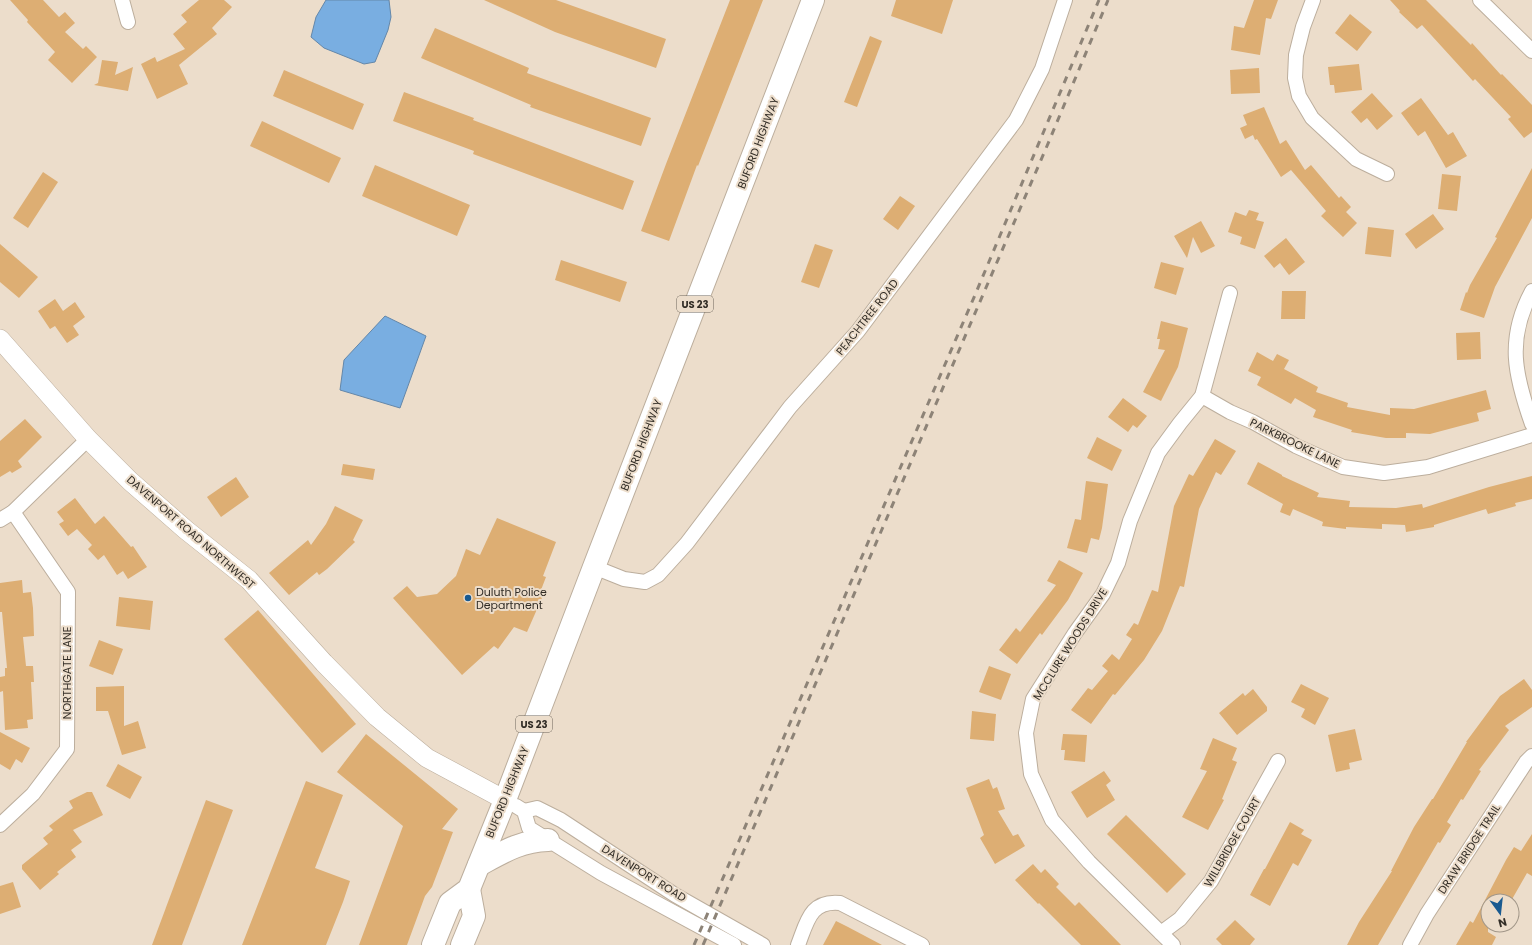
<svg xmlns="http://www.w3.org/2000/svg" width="1532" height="945" viewBox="0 0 1532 945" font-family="Poppins,sans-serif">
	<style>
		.water { fill: #79aee1; stroke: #6487a9 }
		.building { fill: #ddae73 }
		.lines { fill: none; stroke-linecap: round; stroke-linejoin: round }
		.street-casing { stroke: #bcae9d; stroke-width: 16 }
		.secondary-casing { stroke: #bcae9d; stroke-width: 20 }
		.primary-casing { stroke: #bcae9d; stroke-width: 24 }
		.street { stroke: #fff; stroke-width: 14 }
		.secondary { stroke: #fff; stroke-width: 19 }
		.primary { stroke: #fff; stroke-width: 22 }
		.rail { stroke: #8d8377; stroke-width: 3; stroke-dasharray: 7 7; stroke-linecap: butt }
		.poi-dot { fill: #195a90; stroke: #ecddcb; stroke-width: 1.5 }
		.labels { text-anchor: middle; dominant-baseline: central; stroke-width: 4; stroke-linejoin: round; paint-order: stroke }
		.shield { fill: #ecddcb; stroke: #6a6258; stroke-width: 1 }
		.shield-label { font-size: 10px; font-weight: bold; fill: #322d26 }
		.street-label { font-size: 11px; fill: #322d26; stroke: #ecddcb }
		.poi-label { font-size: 11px; fill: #322d26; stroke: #ecddcb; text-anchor: start }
	</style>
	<rect width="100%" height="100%" fill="#ecddcb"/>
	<g class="water">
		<path d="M326,0H389L391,17L388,30L375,62L364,64L324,48L311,37L316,17Z"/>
		<path d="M385,316L426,336L400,408L340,390L344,360Z"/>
	</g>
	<g class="building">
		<path d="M10,0H43L59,17L65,12L75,23L65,32L83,49L86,46L97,57L72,83L48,60L55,52L27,22L28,20Z"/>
		<path d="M199,0H224L232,7L212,28L217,34L179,65L188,84L157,99L141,64L155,57L157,62L185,49L173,34L187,22L181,15Z"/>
		<path d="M484,0H556L666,39L656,68L555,32Z"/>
		<path d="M730,0H763L698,166L697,165L669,241L641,231L666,164Z"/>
		<path d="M896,0H953L942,34L891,16Z"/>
		<path d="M1254,0H1278L1271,19L1266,18L1260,55L1231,50L1234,26L1244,28Z"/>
		<path d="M1390,0H1426L1471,45L1472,43L1501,75L1502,74L1532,105V132L1524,138L1508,119L1511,117L1475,79L1473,81L1422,25L1417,29L1399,12L1400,11Z"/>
		<path d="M1350,14L1372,32L1357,51L1335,33Z"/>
		<path d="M435,28L529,68L527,73L651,118L641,146L530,107L531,105L421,58Z"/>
		<path d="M870,36L882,41L857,107L844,102Z"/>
		<path d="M102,60L118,62L115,75L133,67L128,91L94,85L98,83Z"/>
		<path d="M1359,64L1362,90L1335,93L1334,85H1330L1328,67Z"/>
		<path d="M1259,68L1260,93L1231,94L1230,70Z"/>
		<path d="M284,70L364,104L353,130L273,96Z"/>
		<path d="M404,92L474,118L473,120L634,181L623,210L473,154L474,151L393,121Z"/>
		<path d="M1372,93L1393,116L1377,130L1367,118L1361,123L1351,112Z"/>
		<path d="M1421,98L1448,135L1453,132L1467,156L1446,168L1425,131L1418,136L1401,113Z"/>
		<path d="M1264,107L1280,144L1286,140L1305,170L1311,165L1339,198L1341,196L1351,207L1346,212L1357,223L1343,237L1321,216L1326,211L1291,170L1281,177L1257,139L1255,140L1253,135L1245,139L1240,128L1247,125L1243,115Z"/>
		<path d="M262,121L341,158L329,183L250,146Z"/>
		<path d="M375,165L470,205L457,236L362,196Z"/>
		<path d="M1532,168V218L1495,287L1484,318L1460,310L1466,292L1467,293L1470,285L1497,238L1495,237Z"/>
		<path d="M43,172L58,182L28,228L13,218Z"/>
		<path d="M1442,174L1461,176L1457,211L1438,209Z"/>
		<path d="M900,196L915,206L898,230L883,219Z"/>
		<path d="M1249,210L1259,213L1256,220L1264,222L1255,249L1240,244L1242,237L1228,232L1235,212L1246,216Z"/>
		<path d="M1433,214L1444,229L1416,249L1405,234Z"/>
		<path d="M1201,221L1215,246L1201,253L1193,237L1187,258L1174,236Z"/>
		<path d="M1368,227L1394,230L1391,257L1365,254Z"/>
		<path d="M1286,238L1305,262L1289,275L1280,263L1274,268L1264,256Z"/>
		<path d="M0,244L38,277L19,298L0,282Z"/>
		<path d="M815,244L833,250L819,288L801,282Z"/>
		<path d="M561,260L627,282L620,302L555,280Z"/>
		<path d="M1161,262L1184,268L1176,295L1154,288Z"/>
		<path d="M1282,291H1306L1305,319H1281Z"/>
		<path d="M55,299L63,311L75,302L85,317L73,326L79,335L67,343L55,326L50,329L38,311Z"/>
		<path d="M1161,321L1188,328L1178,367L1161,401L1143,392L1165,350L1158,349L1160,339H1157Z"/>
		<path d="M1480,332L1481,359L1457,360L1456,333Z"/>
		<path d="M1257,352L1273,361L1277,354L1289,360L1284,369L1318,387L1316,392L1348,403L1347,407L1390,415V408L1414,409L1486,390L1491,409L1477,413L1479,421L1430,434L1406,433V438H1386L1351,432L1352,430L1313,417L1316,410L1295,398L1291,404L1257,385L1261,377L1248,371Z"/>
		<path d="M1123,398L1147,416L1137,428L1133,425L1128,432L1108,417Z"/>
		<path d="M25,419L42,437L18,461L22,467L12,473L10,471L0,477V441Z"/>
		<path d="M1097,437L1122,450L1112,471L1087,458Z"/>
		<path d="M1215,439L1236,451L1221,475L1216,472L1199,509L1184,587L1180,586L1162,631L1144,660L1115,695L1113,694L1091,724L1071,710L1088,688L1092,690L1108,671L1102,666L1112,654L1119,660L1132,639L1126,635L1134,623L1138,625L1152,590L1158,592L1174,506L1189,474L1193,476Z"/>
		<path d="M1258,462L1282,475V476L1319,493L1317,497L1350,501L1349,507L1396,508L1422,504L1423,508L1489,487L1532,476V499L1515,503L1516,506L1488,514L1486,509L1434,525V527L1406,532L1405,525L1382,524V529L1346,527V529L1322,526L1323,522L1293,509L1290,516L1280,512L1283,504L1247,484Z"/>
		<path d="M343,464L375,469L373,480L341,475Z"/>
		<path d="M236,477L249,497L221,517L207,497Z"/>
		<path d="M1086,481L1108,484L1102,528L1099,540L1091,538L1087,553L1067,548L1075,519L1081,520Z"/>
		<path d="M75,498L95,524L104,516L131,547L133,546L147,567L128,579L123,571L117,575L104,555L98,560L88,549L92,545L77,529L68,536L59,524L64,521L57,512Z"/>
		<path d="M335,506L363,520L353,540L355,542L327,569L319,575L317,572L289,595L269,573L308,540L311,545L326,524Z"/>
		<path d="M497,518L556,542L543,576L546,577L541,590L545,591L527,632L514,627L498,649L494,646L462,675L393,598L407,586L417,597L437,594L456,576L466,549L480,555Z"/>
		<path d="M1059,560L1083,573L1068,600L1042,635L1040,633L1017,664L999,650L1016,628L1020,632L1056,585L1047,581Z"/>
		<path d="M22,580L23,593L31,592L33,608L34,636L23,637L26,666H33L34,682H31L33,719L27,720L28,728L5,730L3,691L0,692V677L5,676V668H7L2,612H0V583Z"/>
		<path d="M119,597L153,601L150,630L116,626Z"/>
		<path d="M258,610L356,724L322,753L224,639Z"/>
		<path d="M99,640L123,649L113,675L89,666Z"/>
		<path d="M989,666L1011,674L1001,700L979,692Z"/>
		<path d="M1524,679L1532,690V707L1505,726L1509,730L1479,770L1481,771L1463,800L1461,799L1447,822L1451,825L1440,843L1438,842L1378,945H1347L1359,922L1392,871H1391L1414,827L1432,799H1433L1467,742H1466L1500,696Z"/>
		<path d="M1301,684L1329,698L1315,725L1301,717L1305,709L1291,702Z"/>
		<path d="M124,686V726L138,721L146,748L122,755L108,711H96V687Z"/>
		<path d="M1253,689L1267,707V711L1237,735L1219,713L1243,693L1245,696Z"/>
		<path d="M972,711L996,714L994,741L970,739Z"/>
		<path d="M1355,729L1362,760L1349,763L1350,769L1336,772L1328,735Z"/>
		<path d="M0,732L30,748L22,763L16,759L10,770L0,764Z"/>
		<path d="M366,734L458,809L442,829L453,832L432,887L425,896L407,945H359L403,826L337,772Z"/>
		<path d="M1063,734L1087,735L1085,762L1064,760L1065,750H1061Z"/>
		<path d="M1213,738L1237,748L1232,760L1237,762L1222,799L1224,800L1208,830L1182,817L1207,771L1200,769Z"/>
		<path d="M118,764L142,777L130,799L106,786Z"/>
		<path d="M1104,771L1111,781L1106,785L1115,800L1087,818L1071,792Z"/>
		<path d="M989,779L993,789L997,787L1005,809L998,811L1013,836L1018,834L1025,846L995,864L980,838L984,835L966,788Z"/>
		<path d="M306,781L343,795L315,868L350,881L343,902L326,945H242Z"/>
		<path d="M87,792H92L103,815L73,830L82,842L71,850L76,857L57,872L59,874L40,890L22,869V865L48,844L43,838L53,830L49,826L73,808L69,801Z"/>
		<path d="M206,800L233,810L182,945H152Z"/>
		<path d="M1126,815L1186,874L1167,893L1107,834Z"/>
		<path d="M1290,822L1304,830L1301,834L1312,840L1298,866L1293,863L1270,906L1250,895L1264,869H1265Z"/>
		<path d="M1532,834V876L1527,873L1511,901H1488V932L1496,937L1492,945H1456L1470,921L1473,923L1506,860L1514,847L1521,851Z"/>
		<path d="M1033,864L1041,873L1045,869L1059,884L1056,887L1075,906L1079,902L1121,945H1081L1039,903L1038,904L1015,880Z"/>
		<path d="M13,882L21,907L0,914V886Z"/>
		<path d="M1235,920L1255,939L1250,945H1222L1216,939Z"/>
		<path d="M836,921L848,927L882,945H823Z"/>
	</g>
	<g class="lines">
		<g class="street-casing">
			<g id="street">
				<path d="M122,0L128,22"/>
				<path d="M1313,0L1303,27L1296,55L1295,78L1299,96L1312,118L1356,159L1387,174"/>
				<path d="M1480,0L1532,51"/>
				<path d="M1532,291C1506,339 1515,376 1532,424"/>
				<path d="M1202,396L1230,412L1253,422L1296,446L1343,467L1384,473L1428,467L1532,435"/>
				<path d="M0,520L13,512L88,439"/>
				<path d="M594,567L624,579L645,582L658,575L687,543L790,407L858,331L1016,120L1042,69L1065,0"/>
				<path d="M516,806L524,811L529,828L601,873L734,945"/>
				<path d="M524,811L537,808L561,820L675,895L763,945"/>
				<path d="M0,825L33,794L67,749L68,592L13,512"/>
				<path d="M1161,933L1180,919L1211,881L1278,761"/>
				<path d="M798,945C807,922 810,900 840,903L922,945"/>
				<path d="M1173,945L1089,862L1052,820L1031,774L1026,733L1033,699L1075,633L1103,594L1118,563L1130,521L1158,453L1180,423L1202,396L1230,293"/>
				<path d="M1410,945L1427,914L1526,762L1532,756"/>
			</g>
		</g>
		<g class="secondary-casing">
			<path id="secondary" d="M0,339L88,439L130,481L186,530L249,580L324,663L377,717L427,758L505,800"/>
		</g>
		<g class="primary-casing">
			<g id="primary">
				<path d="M479,865C503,852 520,841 548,840"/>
				<path d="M433,945L450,903L469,889L505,800L594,567L813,0"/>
				<path d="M462,945L474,916L469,889"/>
			</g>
		</g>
		<use href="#street" class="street"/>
		<use href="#secondary" class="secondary"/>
		<use href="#primary" class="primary"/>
		<g class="rail">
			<path d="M694,945L975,295L1099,0"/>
			<path d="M703,945L1047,146L1108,0"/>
		</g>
	</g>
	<circle class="poi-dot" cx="468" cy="598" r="4"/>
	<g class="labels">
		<g class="shield">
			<rect x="677" y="296" width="36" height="16" rx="3"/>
			<rect x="516" y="716" width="36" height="16" rx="3"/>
		</g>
		<g class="shield-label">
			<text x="695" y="304">US 23</text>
			<text x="534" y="724">US 23</text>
		</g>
		<g class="street-label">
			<text transform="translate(758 143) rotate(-69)">BUFORD HIGHWAY</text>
			<text transform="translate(867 317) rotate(-52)">PEACHTREE ROAD</text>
			<text transform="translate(1295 443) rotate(26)">PARKBROOKE LANE</text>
			<text transform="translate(641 445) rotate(-69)">BUFORD HIGHWAY</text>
			<text transform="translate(191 532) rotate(41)">DAVENPORT ROAD NORTHWEST</text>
			<text transform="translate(1070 644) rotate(-58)">MCCLURE WOODS DRIVE</text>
			<text transform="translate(67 673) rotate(-90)">NORTHGATE LANE</text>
			<text transform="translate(507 792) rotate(-68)">BUFORD HIGHWAY</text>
			<text transform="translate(1232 842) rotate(-60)">WILLBRIDGE COURT</text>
			<text transform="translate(1469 849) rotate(-57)">DRAW BRIDGE TRAIL</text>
			<text transform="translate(644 873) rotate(32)">DAVENPORT ROAD</text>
		</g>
		<g class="poi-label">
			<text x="476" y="592">Duluth Police<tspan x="476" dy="13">Department</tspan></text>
		</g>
	</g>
	<g transform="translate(1500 913) rotate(165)"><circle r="19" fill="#ecddcb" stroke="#a29789"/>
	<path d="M0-3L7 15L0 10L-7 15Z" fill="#195a90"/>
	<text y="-6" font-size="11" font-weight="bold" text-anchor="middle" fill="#322d26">N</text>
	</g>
</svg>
